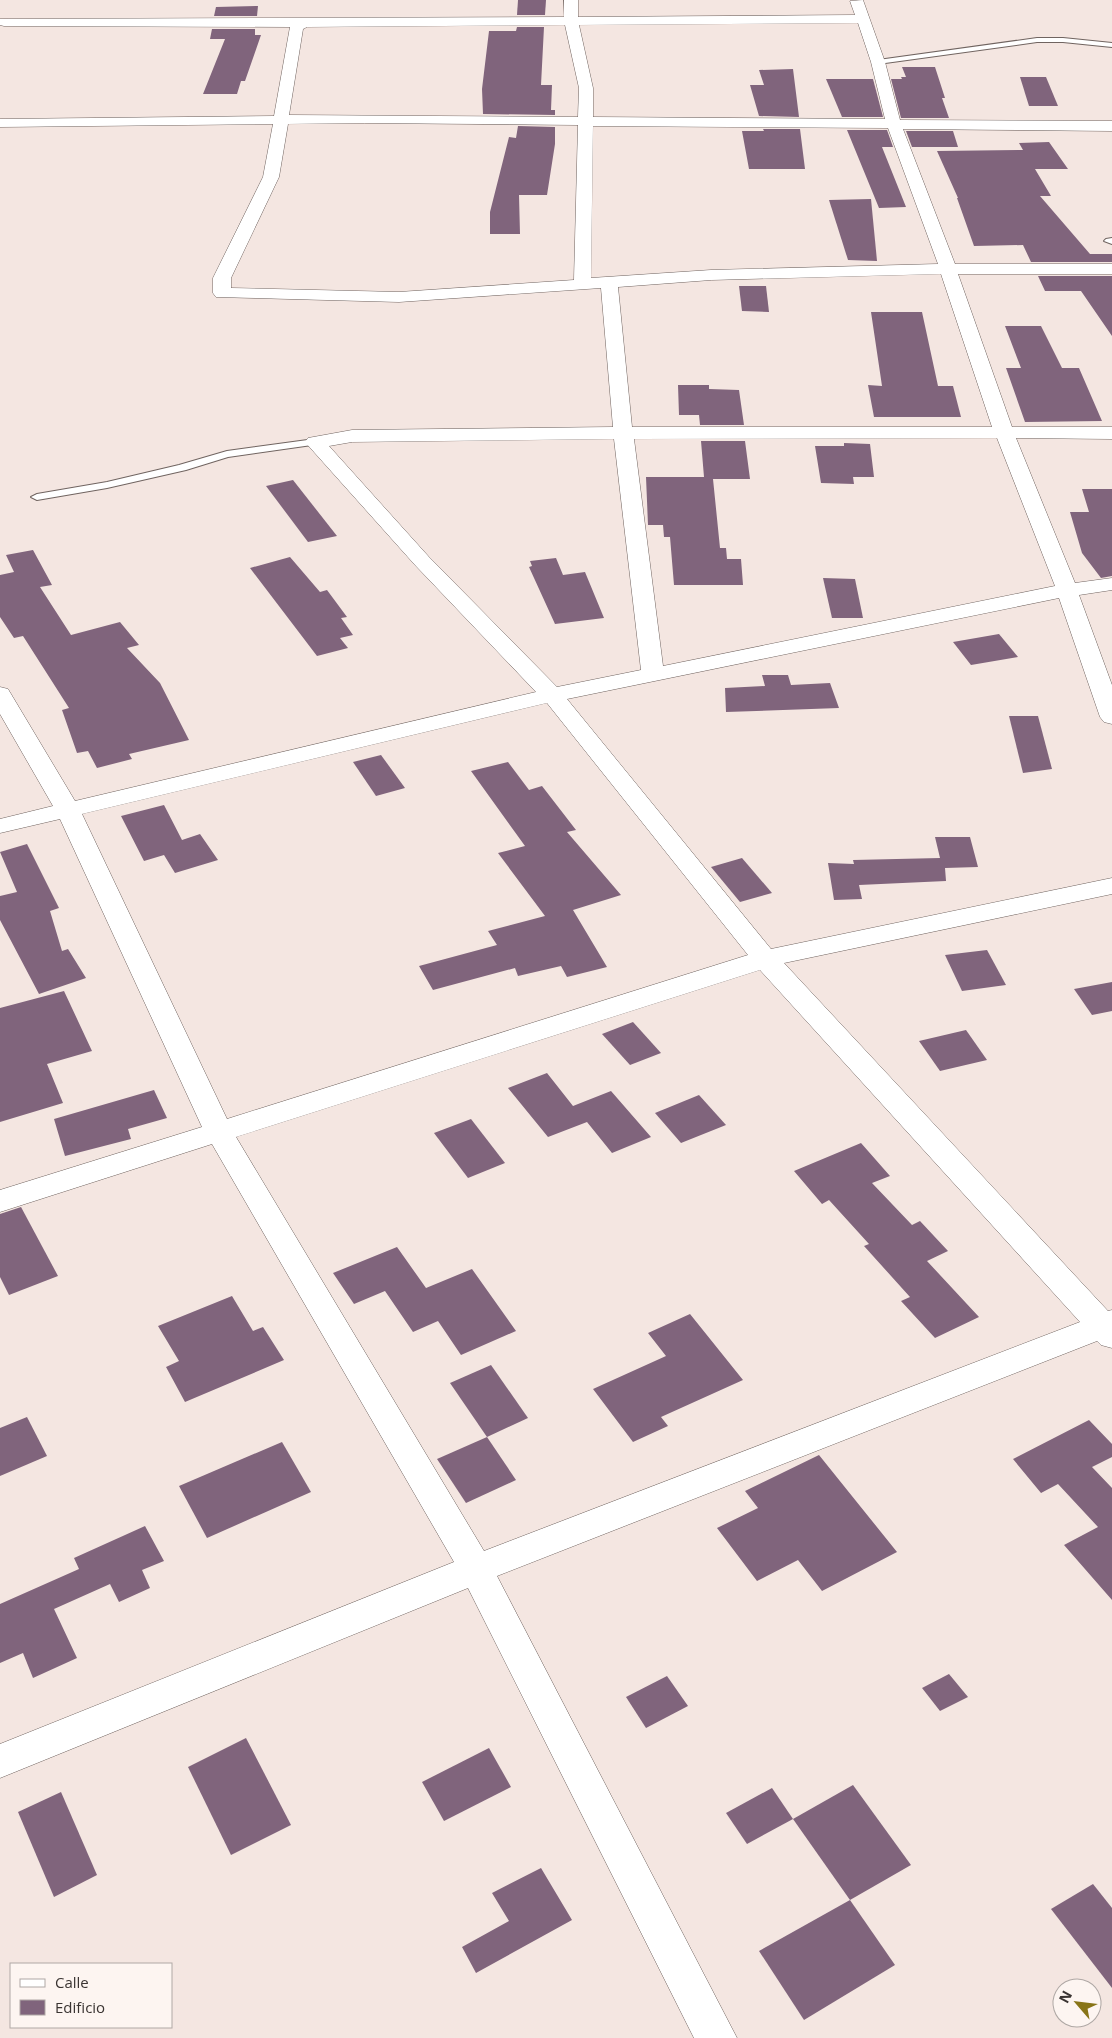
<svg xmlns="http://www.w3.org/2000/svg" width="1112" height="2038" viewBox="0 0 1112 2038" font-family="'Open Sans',sans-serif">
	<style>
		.building { fill: #80647c }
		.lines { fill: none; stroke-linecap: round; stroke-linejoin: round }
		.lane-casing { stroke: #706460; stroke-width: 2 }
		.street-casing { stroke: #706460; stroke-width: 1 }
		.lane { fill: #fff; fill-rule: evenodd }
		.street { fill: #fff; fill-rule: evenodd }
	</style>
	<rect width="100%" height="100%" fill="#f4e6e1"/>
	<g class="building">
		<path d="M518,0H546L545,15H517Z"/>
		<path d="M258,6L257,16H214L216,7Z"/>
		<path d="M517,27H544L541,85H552L551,110H555V115L483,114L482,89L489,31H516Z"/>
		<path d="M212,29H255V35H261L245,81H241L237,94H203L225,39H210Z"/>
		<path d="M902,67H935L945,98H942L949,118H901L891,79H902L901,77H906Z"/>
		<path d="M793,69L799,117L759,116L750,85H764L759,70Z"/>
		<path d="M1020,77H1046L1058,106H1029Z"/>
		<path d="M826,79H873L883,117H842Z"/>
		<path d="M518,126L555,127V144L547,195H519L520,234H490V212L509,137L516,138Z"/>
		<path d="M763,129H800L805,169H749L742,131H764Z"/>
		<path d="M847,130H887L893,147H882L906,207L879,208Z"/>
		<path d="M906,131H953L958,147H912Z"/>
		<path d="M1049,142L1068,169H1035L1051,196H1040L1090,254H1112V262H1031L1023,245L974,246L957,198H958L937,151L1023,150L1019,143Z"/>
		<path d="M871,199L877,261L848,260L829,200Z"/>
		<path d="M1038,276H1112V336L1081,291H1045Z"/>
		<path d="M739,286H766L769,312L742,311Z"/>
		<path d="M871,312H922L938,386H953L961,417H874L868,385L882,386Z"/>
		<path d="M1005,326H1041L1062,368H1079L1102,421L1025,422L1006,368H1021Z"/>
		<path d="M678,385H709V389L739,390L744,425H700L699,415H679Z"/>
		<path d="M701,441H745L750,479H713L720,548H726L727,559H741L743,585H674L670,537H664L663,525H648L646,477H704Z"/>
		<path d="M844,443L870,444L874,477H853L854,484L821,483L815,446H844Z"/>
		<path d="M293,480L337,536L308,542L266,486Z"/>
		<path d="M1082,489H1112V576L1101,578L1082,553L1070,512H1089Z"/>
		<path d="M33,550L52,585L40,587L71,635L120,622L139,645L127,648L160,683L189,740L129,754L132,759L97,768L88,751L77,753L62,710L69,708L23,636L14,638L0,617V575L14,572L6,555Z"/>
		<path d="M290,557L320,592L327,590L347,617L341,618L353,635L340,638L348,648L317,656L250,568Z"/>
		<path d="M556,558L563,575L585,572L604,618L555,624L529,567L532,566L530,561Z"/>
		<path d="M823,578L855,579L863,618H832Z"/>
		<path d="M999,634L1018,657L971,665L953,642Z"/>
		<path d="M762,675H788L791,685L830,683L839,708L726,712L725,688L765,686Z"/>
		<path d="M1009,716H1038L1052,769L1023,773Z"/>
		<path d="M381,755L405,788L376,796L353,762Z"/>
		<path d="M508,762L529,790L542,786L576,830L567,832L621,895L573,910L607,967L567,977L561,966L518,976L515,968L433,990L419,966L497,945L488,931L545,916L498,853L525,846L471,771Z"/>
		<path d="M164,805L182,840L200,834L218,860L175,873L164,855L144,861L121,816Z"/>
		<path d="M935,837H970L978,867L945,868L946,881L859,885L862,899L834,900L828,863L854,864L853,860L940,858Z"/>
		<path d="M27,844L59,908L50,911L62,951L68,949L86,978L39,994L0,920V896L17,892L0,852Z"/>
		<path d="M742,858L772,893L740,902L711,867Z"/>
		<path d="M987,950L1006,985L962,991L945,955Z"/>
		<path d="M1112,982V1011L1092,1015L1074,989Z"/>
		<path d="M64,991L92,1051L47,1064L63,1103L0,1122V1008Z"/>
		<path d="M633,1022L661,1053L630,1065L602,1034Z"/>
		<path d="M966,1030L987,1060L940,1071L919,1041Z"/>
		<path d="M547,1073L573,1106L611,1091L651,1137L612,1153L587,1122L548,1137L508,1088Z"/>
		<path d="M154,1090L167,1118L128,1129L131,1139L65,1156L54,1119Z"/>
		<path d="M699,1095L726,1125L681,1143L655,1113Z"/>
		<path d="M471,1119L505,1163L468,1178L434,1133Z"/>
		<path d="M861,1143L890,1176L872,1183L912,1225L920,1221L948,1251L927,1261L979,1317L935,1338L901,1301L910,1297L864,1246L869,1244L829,1200L822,1204L794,1171Z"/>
		<path d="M21,1207L58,1276L9,1295L0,1277V1214Z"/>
		<path d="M397,1247L426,1288L472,1269L516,1331L461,1355L438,1321L413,1332L385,1291L354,1304L333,1273Z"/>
		<path d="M232,1296L253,1331L263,1327L284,1360L185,1402L166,1367L179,1361L158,1326Z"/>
		<path d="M690,1314L743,1380L661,1417L668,1426L633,1442L593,1389L666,1356L648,1333Z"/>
		<path d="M491,1365L528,1418L487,1437L450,1383Z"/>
		<path d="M27,1417L47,1456L0,1476V1428Z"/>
		<path d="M1089,1420L1112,1444V1457L1092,1467L1112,1488V1600L1064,1545L1098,1527L1058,1484L1041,1493L1013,1459Z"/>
		<path d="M487,1437L516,1480L466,1503L437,1459Z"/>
		<path d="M282,1442L311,1492L207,1538L179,1486Z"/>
		<path d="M819,1455L897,1552L822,1591L798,1560L757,1581L717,1528L758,1508L745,1491Z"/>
		<path d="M145,1526L164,1561L142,1570L150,1588L119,1602L110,1584L54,1609L77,1658L33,1678L23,1653L0,1663V1604L79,1569L74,1558Z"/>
		<path d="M949,1674L968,1697L940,1711L922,1688Z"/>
		<path d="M667,1676L688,1706L646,1728L626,1697Z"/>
		<path d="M246,1738L291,1825L231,1855L188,1767Z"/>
		<path d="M489,1748L511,1787L444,1821L422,1782Z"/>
		<path d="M853,1785L911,1865L850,1900L793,1819Z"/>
		<path d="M772,1788L793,1819L747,1844L726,1813Z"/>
		<path d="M61,1792L97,1875L54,1897L18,1812Z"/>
		<path d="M541,1868L572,1920L476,1973L462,1947L509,1921L492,1893Z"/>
		<path d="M1093,1884L1112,1908V1988L1051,1909Z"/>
		<path d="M850,1900L895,1965L804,2020L759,1951Z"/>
	</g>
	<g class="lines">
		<g class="lane-casing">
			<g id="lane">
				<path d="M1037,38H1063L1112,43V47L1063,42H1037L878,64L874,62L878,60Z"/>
				<path d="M1112,238V244L1104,241L1106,239Z"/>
				<path d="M315,439L319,440L320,442L319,444L228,457L186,470L107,488L37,500L31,497L37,494L107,482L179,465L227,451Z"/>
			</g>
		</g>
		<g class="street-casing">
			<path id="street" d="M564,0H578V17L855,15L850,1L863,0L885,62L900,120L1112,121V131L903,129L955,264H1112V274H958L1012,427H1112V439L1016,438L1075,583L1112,578V590L1079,595L1112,685V724L1104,722L1100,717L1059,598L567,699L771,949L1112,878V894L784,963L1108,1311L1112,1310V1348L1101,1345L1097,1341L497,1576L737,2038H694L468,1588L0,1778V1744L454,1562L212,1144L0,1212V1190L202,1127L60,819L0,833V819L53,806L0,714V687L8,689L11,694L75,801L536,692L415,565L305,442L308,438L352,430L613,427L601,288L399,302L216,297L213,293V278L263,177L273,124L0,127V119L274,116L290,27L4,26L0,25V19L564,17ZM858,23L871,62L885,119L593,117V88L579,25ZM565,25L579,88L578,117L289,115L303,29L307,27ZM365,123L578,125L574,280L399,292L231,288V278L279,177L288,124ZM593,126L888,128L938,264L711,270L591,278ZM941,274L992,427H632L618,287L711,280ZM997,438L1055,586L663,666L634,439ZM614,439L641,670L557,687L429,557L329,446L352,442ZM547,703L748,955L227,1119L82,814ZM760,970L1080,1322L484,1551L236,1137Z"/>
		</g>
		<use href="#lane" class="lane"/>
		<use href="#street" class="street"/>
	</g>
	<rect x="10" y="1963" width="162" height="65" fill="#fdf5f1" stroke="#afa8a5"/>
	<rect x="20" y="1979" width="25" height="8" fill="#ffffff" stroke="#afa8a5"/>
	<text x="55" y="1988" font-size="15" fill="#3a3432">Calle</text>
	<rect x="20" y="2000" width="25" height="15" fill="#80647c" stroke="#afa8a5"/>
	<text x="55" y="2013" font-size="15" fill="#3a3432">Edificio</text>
	<g transform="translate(1077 2003) rotate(298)"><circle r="24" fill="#fdf5f1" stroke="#afa8a5"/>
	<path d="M0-4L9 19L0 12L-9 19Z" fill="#887417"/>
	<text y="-8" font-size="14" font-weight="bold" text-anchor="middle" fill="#3a3432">N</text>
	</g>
</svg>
